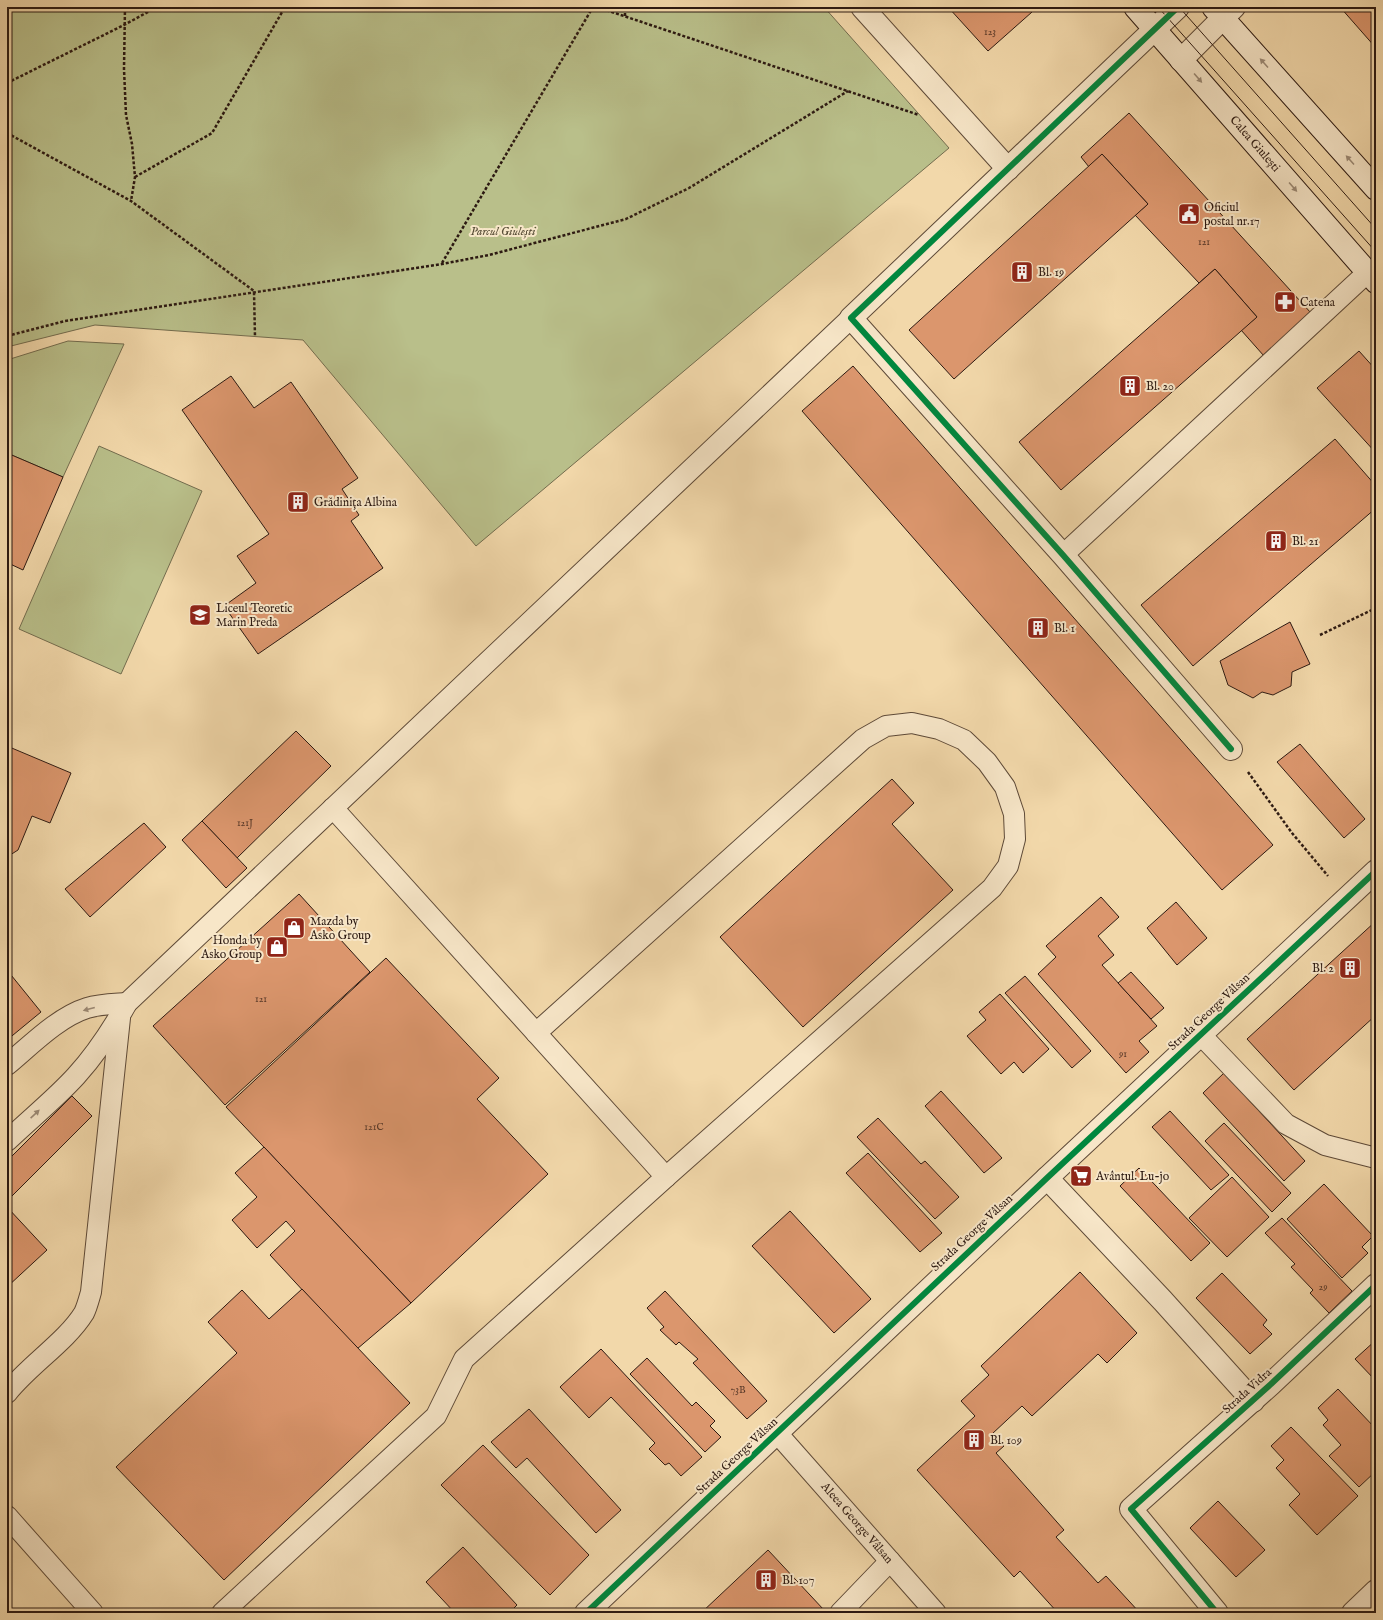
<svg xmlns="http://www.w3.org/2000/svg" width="1383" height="1620" viewBox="0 0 1383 1620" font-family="'IM FELL English',serif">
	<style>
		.green { fill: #b9bf8a; stroke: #736c4e }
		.building { fill: #db966d; stroke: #2d1a12 }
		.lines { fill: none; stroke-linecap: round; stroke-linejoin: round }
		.service-casing { stroke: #5e4a38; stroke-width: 22 }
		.minor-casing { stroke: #5e4a38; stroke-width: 24 }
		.tertiary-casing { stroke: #5e4a38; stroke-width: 24 }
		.secondary-casing { stroke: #2d1a12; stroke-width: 24 }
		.path { stroke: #2d1a12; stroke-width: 2.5; stroke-dasharray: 3 2; stroke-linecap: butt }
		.service { stroke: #f7e6c8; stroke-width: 20 }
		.minor { stroke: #f7e6c8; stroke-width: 22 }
		.tertiary { stroke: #f7e6c8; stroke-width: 22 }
		.secondary { stroke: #f7e6c8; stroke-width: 22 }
		.tram { stroke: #2d1a12; stroke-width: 1 }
		.cycleway-casing { stroke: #f7e6c8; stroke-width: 8 }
		.cycleway { stroke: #00873e; stroke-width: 6 }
		.oneway { fill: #9c8a76 }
		.labels { text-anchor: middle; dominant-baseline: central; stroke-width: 4; stroke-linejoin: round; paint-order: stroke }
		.number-label { font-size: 10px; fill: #583929 }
		.street-label { font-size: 12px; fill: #2d1a12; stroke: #f7e6c8 }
		.poi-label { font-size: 12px; fill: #2d1a12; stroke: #f7e6c8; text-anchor: start }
		.park-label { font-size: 12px; font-style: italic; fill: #574c36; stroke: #f7e6c8 }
	</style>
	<rect width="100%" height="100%" fill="#f2d8aa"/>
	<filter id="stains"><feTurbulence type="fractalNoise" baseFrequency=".005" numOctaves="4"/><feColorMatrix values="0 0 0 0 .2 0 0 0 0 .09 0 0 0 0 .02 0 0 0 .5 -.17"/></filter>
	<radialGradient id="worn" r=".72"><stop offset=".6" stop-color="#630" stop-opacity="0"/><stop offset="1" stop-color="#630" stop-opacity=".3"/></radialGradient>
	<g class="green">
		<path d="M7,7H824L949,148L476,546L303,340L95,325L7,347Z"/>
		<path d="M68,341L124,344L63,477L7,453V360Z"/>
		<path d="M99,446L202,491L121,674L19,629Z"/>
	</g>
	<g class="building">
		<path d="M948,7H1027L1032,12L988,51Z"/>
		<path d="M1340,7H1376V48Z"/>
		<path d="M1129,113L1311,313L1264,356L1241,330L1257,317L1215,269L1199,283L1135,215L1148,204L1102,154L1089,167L1081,157Z"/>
		<path d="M1102,154L1148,204L954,379L909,330Z"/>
		<path d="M1215,269L1257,317L1061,490L1019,442Z"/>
		<path d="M1359,351L1376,370V453L1317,388Z"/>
		<path d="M853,366L1273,845L1222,890L802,411Z"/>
		<path d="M231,376L254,408L291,382L358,478L342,489L359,515L351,521L383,568L258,654L224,606L256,583L237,556L269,534L182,410Z"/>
		<path d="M1335,439L1376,486V508L1193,666L1141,605Z"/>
		<path d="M7,453L63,477L23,570L8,563L7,564Z"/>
		<path d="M1290,622L1310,664L1292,672L1291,686L1273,695L1262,692L1253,698L1228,685L1220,661Z"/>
		<path d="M296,731L331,766L237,858L202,821Z"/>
		<path d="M1300,744L1365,819L1344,838L1277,762Z"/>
		<path d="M7,746L71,773L50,823L32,816L18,850L7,857Z"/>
		<path d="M892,779L914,803L892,824L953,890L803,1027L720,937Z"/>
		<path d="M202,821L247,868L226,888L182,840Z"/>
		<path d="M144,823L166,847L90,917L65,889Z"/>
		<path d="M299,894L370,972L225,1105L153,1026Z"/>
		<path d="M1101,897L1119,917L1098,936L1114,955L1102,965L1157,1026L1139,1041L1149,1052L1126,1073L1038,974L1056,957L1046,946Z"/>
		<path d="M1176,902L1207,938L1177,965L1147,928Z"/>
		<path d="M1376,921V1015L1294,1090L1247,1039Z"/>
		<path d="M386,958L499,1078L477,1099L548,1174L411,1303L226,1107Z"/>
		<path d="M7,970L41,1012L7,1040Z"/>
		<path d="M1131,972L1164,1008L1151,1019L1118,983Z"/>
		<path d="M1025,976L1091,1051L1072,1068L1005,993Z"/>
		<path d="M1000,994L1049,1049L1023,1073L1014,1062L1001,1074L967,1036L986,1020L979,1012Z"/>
		<path d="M1224,1073L1305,1161L1284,1181L1203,1093Z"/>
		<path d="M941,1091L1002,1158L984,1173L925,1106Z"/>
		<path d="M72,1096L92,1116L11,1197L7,1192V1161Z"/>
		<path d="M1170,1111L1229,1175L1211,1190L1152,1127Z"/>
		<path d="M878,1118L921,1164L925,1161L959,1197L935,1219L857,1137Z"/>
		<path d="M1224,1123L1291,1193L1272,1212L1205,1141Z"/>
		<path d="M264,1147L411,1303L357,1349L270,1255L295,1231L286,1221L257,1248L232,1220L257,1197L235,1173Z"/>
		<path d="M868,1153L942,1233L920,1252L846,1173Z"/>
		<path d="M1139,1168L1210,1243L1191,1261L1120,1186Z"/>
		<path d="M1232,1177L1269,1217L1227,1257L1189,1218Z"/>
		<path d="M1324,1184L1373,1236L1362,1247L1368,1253L1342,1278L1287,1219Z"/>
		<path d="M7,1207L47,1250L7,1287Z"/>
		<path d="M790,1211L871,1299L834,1333L752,1246Z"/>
		<path d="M1282,1218L1352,1291L1329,1313L1310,1293L1313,1290L1291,1267L1295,1264L1265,1233Z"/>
		<path d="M1080,1272L1137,1333L1107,1363L1098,1354L1032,1416L1022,1406L992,1434L1004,1446L996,1453L1064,1530L1056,1537L1098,1583L1106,1576L1140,1613H1058L1020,1571L1014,1577L917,1470L975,1416L961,1401L989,1375L981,1366Z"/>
		<path d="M1222,1273L1267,1320L1263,1325L1272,1334L1250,1354L1196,1298Z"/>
		<path d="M302,1289L410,1403L224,1580L116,1467L237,1353L208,1322L242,1290L269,1319Z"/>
		<path d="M665,1291L767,1401L747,1419L693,1363L698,1359L679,1342L676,1345L660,1330L664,1327L647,1308Z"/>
		<path d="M1376,1340V1381L1355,1359Z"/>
		<path d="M601,1349L702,1457L681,1476L669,1463L665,1465L649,1449L655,1443L611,1397L589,1418L560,1387Z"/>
		<path d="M647,1358L692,1406L696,1402L715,1421L710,1426L721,1437L705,1452L630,1374Z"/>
		<path d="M1338,1389L1376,1429V1471L1359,1487L1329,1456L1341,1445L1323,1425L1328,1420L1318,1408Z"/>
		<path d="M529,1409L621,1510L596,1533L527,1458L516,1468L491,1442Z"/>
		<path d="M1291,1427L1358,1496L1317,1535L1289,1505L1300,1494L1276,1468L1284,1460L1271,1446Z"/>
		<path d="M483,1445L589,1555L550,1595L441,1485Z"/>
		<path d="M1218,1501L1265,1550L1236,1577L1190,1528Z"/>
		<path d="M463,1547L517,1605L509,1613H455L426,1582Z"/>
		<path d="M768,1550L824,1610L821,1613H701Z"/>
	</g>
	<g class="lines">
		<g class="service-casing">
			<g id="service">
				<path d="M1063,555L1368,272"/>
				<path d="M536,1033L863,739L886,726L912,723L939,729L964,740L987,762L1005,787L1014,814L1015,839L1008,866L992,888L666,1177"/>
				<path d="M1201,1035L1286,1124L1325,1145L1376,1158"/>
				<path d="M7,1065C30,1046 58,1017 87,1008C100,1004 114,1004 127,1003"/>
				<path d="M7,1141C30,1119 55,1099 76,1076C96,1054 113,1028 127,1003L851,318"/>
				<path d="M7,1393C29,1365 66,1342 84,1313C87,1307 89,1299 91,1292L120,1018"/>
				<path d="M777,1433L936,1613"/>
				<path d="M7,1516L93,1613"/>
				<path d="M222,1613L436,1416L464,1359L666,1177L333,808"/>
				<path d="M840,1613L890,1561"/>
			</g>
		</g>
		<g class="minor-casing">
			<g id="minor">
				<path d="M862,7L1008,169"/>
				<path d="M1178,7L851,318L1063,555L1231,749"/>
				<path d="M1181,60L1234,7"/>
				<path d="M1047,1178L1163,1301L1253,1401"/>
				<path d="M1217,1613L1131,1509L1271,1384L1376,1285"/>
				<path d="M1353,1613L1376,1591"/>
			</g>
		</g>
		<g class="tertiary-casing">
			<path id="tertiary" d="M586,1613L1047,1178L1376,871"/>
		</g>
		<g class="secondary-casing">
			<g id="secondary">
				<path d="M1135,7L1376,282"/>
				<path d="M1213,7L1376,189"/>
			</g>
		</g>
		<g class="path">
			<path d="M125,7L124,69L126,115L132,144L135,177L131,201"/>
			<path d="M597,7L919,115"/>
			<path d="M625,16V7"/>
			<path d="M7,83L124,25L157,7"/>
			<path d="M7,133L131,201L254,291L255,337"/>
			<path d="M135,177L212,133L285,7"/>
			<path d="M442,263L593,7"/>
			<path d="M7,336L65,321L442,264L489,255L626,219L689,188L848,91"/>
			<path d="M1320,635L1376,608"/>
			<path d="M1248,772L1292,833L1328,876"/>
		</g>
		<use href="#service" class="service"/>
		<use href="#minor" class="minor"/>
		<use href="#tertiary" class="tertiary"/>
		<use href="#secondary" class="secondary"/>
		<g class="tram">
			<path d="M1158,7L1376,252"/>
			<path d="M1179,7L1376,229"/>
		</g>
		<g class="cycleway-casing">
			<g id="cycleway">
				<path d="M1178,7L851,318L1063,555L1231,749"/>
				<path d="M586,1613L1047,1178L1376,871"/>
				<path d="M1217,1613L1131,1509L1271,1384L1376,1285"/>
			</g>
		</g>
		<use href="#cycleway" class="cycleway"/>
	</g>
	<defs><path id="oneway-solid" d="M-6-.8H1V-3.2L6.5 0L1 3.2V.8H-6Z"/></defs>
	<g class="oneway">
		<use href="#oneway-solid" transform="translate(1264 63) rotate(-132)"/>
		<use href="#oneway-solid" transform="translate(1198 78) rotate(49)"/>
		<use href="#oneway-solid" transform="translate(1350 160) rotate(-132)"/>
		<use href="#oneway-solid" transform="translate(1293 187) rotate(49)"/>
		<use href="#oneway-solid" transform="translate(89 1009) rotate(165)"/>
		<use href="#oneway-solid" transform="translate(35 1114) rotate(-43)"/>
	</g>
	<defs>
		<g id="civic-square" transform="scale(1.15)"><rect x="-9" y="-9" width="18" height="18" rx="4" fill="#8f2418" stroke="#f7e6c8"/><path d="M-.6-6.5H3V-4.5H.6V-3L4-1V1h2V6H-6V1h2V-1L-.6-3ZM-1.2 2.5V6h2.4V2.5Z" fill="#fff"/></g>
		<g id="building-square" transform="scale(1.15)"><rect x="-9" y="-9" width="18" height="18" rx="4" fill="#8f2418" stroke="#f7e6c8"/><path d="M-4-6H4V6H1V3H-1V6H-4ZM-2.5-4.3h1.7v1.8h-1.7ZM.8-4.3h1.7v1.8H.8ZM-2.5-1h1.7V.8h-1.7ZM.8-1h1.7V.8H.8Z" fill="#fff"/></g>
		<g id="pharmacy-square" transform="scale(1.15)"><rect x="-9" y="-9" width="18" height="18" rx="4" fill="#8f2418" stroke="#f7e6c8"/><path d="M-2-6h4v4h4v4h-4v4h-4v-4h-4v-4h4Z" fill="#fff"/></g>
		<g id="school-square" transform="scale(1.15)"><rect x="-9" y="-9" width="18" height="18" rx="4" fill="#8f2418" stroke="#f7e6c8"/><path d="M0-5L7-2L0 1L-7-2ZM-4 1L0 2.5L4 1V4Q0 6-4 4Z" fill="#fff"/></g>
		<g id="shop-square" transform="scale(1.15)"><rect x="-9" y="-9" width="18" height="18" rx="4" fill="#8f2418" stroke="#f7e6c8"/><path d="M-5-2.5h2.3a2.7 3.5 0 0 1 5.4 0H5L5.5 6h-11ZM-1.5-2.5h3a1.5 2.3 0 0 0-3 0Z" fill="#fff"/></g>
		<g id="supermarket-square" transform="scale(1.15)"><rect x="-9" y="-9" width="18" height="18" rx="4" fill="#8f2418" stroke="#f7e6c8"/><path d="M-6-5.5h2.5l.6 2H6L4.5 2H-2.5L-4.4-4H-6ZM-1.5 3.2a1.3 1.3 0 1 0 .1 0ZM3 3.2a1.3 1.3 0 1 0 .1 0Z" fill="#fff"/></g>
	</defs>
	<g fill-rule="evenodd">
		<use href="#civic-square" x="1189" y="214"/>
		<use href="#building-square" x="1022" y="272"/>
		<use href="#pharmacy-square" x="1285" y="302"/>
		<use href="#building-square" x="1130" y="386"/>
		<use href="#building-square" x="298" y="502"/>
		<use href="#building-square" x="1276" y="541"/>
		<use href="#school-square" x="200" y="615"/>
		<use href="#building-square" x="1038" y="628"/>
		<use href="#shop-square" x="294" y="928"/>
		<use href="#shop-square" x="277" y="947"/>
		<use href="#building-square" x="1350" y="968"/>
		<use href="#supermarket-square" x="1081" y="1176"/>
		<use href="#building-square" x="974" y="1440"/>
		<use href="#building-square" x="766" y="1580"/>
	</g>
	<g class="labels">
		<g class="number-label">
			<text x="990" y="32">123</text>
			<text x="1204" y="242">121</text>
			<text x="245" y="823">121J</text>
			<text x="261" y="999">121</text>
			<text x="1123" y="1054">91</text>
			<text x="374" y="1127">121C</text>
			<text x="1323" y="1287">29</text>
			<text x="738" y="1390">73B</text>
		</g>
		<g class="street-label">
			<text transform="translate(1255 144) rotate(49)">Calea Giulești</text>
			<text transform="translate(1209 1012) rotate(-43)">Strada George Vâlsan</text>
			<text transform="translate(972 1233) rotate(-43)">Strada George Vâlsan</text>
			<text transform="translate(1247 1391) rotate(-42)">Strada Vidra</text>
			<text transform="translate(737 1456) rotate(-43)">Strada George Vâlsan</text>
			<text transform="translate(857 1523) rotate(49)">Aleea George Vâlsan</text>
		</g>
		<g class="poi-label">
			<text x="1204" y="207">Oficiul<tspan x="1204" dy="14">postal nr.17</tspan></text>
			<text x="1038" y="272">Bl. 19</text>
			<text x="1300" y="302">Catena</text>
			<text x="1146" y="386">Bl. 20</text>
			<text x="314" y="502">Grădinița Albina</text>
			<text x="1292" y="541">Bl. 21</text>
			<text x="216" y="608">Liceul Teoretic<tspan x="216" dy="14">Marin Preda</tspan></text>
			<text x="1054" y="628">Bl. 1</text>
			<text x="310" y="921">Mazda by<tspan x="310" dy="14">Asko Group</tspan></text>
			<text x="262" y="940" text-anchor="end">Honda by<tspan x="262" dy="14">Asko Group</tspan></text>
			<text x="1334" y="968" text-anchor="end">Bl. 2</text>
			<text x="1096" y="1176">Avântul. Lu-jo</text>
			<text x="990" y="1440">Bl. 109</text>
			<text x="782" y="1580">Bl. 107</text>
		</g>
		<g class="park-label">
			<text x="503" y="231">Parcul Giulești</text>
		</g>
	</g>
	<rect width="1383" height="1620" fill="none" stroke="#f2d8aa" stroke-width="24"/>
	<rect x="8" y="8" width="1367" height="1604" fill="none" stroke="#2d1a12" stroke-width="2"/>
	<rect x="12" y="12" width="1359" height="1596" fill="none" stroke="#2d1a12"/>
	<rect width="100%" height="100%" filter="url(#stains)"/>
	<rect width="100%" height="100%" fill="url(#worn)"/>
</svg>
